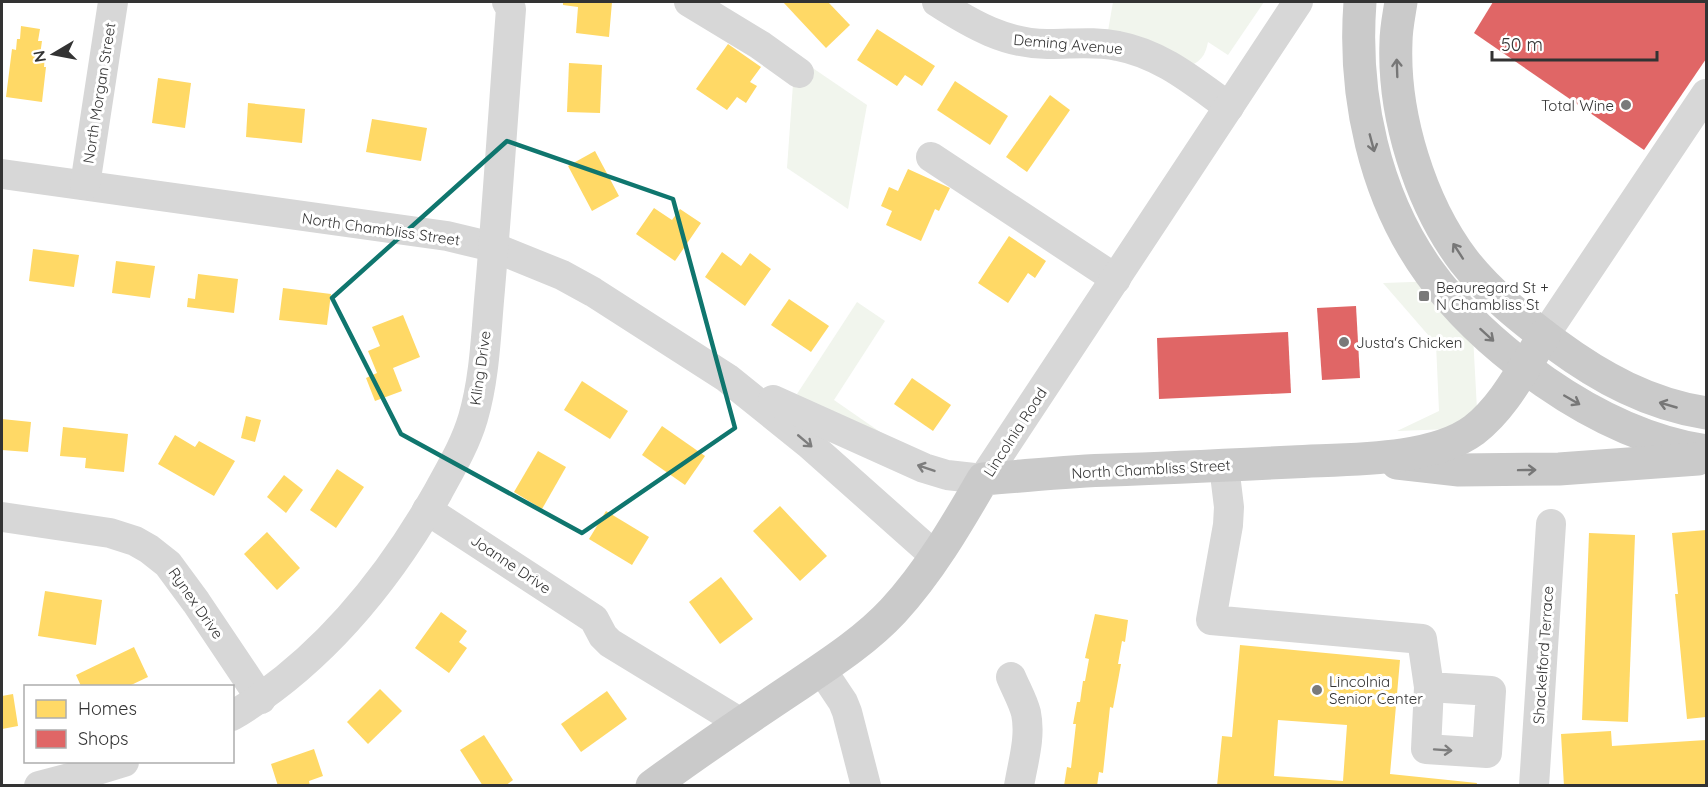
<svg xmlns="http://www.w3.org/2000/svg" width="1708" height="787" viewBox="0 0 1708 787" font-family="Quicksand,sans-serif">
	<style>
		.green { fill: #f1f5ed }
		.homes { fill: #ffd966; fill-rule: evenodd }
		.shops { fill: #e06666 }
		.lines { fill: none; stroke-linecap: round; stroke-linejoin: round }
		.minor { stroke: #d7d7d7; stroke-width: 30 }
		.major { stroke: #cacaca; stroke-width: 33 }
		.oneway { stroke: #777 }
		.oneway2 { stroke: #7d7d7d }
		.marked { fill: none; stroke: #0f766e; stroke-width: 4.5; stroke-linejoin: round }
		.poi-dot { fill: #7a7a7a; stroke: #fff; stroke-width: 2 }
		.labels { text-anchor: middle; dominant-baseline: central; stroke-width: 6; stroke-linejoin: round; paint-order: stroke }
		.street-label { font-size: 15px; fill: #333; stroke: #fff }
		.poi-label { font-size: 15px; fill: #333; stroke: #fff; text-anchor: start }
	</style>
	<rect width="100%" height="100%" fill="#fff"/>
	<g class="green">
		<path d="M1113,2H1264L1228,55L1208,42C1206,52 1203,59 1194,64L1108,31Z"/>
		<path d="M795,56L867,105L848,209L787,168Z"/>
		<path d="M1470,280L1478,428L1397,431L1439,411L1436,344L1383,283Z"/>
		<path d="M857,302L885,321L834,400L909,452L901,467L797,394Z"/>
	</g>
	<g class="homes">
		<path d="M563,2H612L609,37L576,33L578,7L563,5Z"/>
		<path d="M783,2H828L850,25L826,48Z"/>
		<path d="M21,26L40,29L38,41H42L40,55H45L44,67H46L42,102L6,97L12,49L16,50L17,39H20Z"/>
		<path d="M877,29L935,66L922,86L905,75L897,86L857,60Z"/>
		<path d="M728,44L761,67L750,82L757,86L746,103L737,97L727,110L696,89Z"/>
		<path d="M569,63L602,65L600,113L567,112Z"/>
		<path d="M158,78L191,83L185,128L152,123Z"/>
		<path d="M955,81L1008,116L990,145L937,110Z"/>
		<path d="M1050,95L1070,110L1027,172L1006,157Z"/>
		<path d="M248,103L305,109L302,143L246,137Z"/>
		<path d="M372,119L427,128L421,161L366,152Z"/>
		<path d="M595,151L619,196L592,211L568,166Z"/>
		<path d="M908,169L950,188L939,211L935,209L921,241L886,225L892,211L881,206L889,187L898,191Z"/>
		<path d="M654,208L672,220L680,209L701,223L675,261L636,234Z"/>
		<path d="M1009,236L1046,261L1035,278L1028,273L1008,303L978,283Z"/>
		<path d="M33,249L79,255L74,287L29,281Z"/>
		<path d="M722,252L741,266L750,253L771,269L745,306L705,277Z"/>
		<path d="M116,261L155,266L150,298L112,293Z"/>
		<path d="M198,274L238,279L234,313L187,307L188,298L195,299Z"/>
		<path d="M283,288L331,294L327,325L279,320Z"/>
		<path d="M789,299L829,326L811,352L771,325Z"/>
		<path d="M403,315L420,357L393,368L402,391L375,401L366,378L377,373L368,351L380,346L372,327Z"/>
		<path d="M912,378L951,405L933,431L894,404Z"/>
		<path d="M582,381L628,411L610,439L564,410Z"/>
		<path d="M246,416L261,420L255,442L241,438Z"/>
		<path d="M2,419L31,422L28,452L2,450Z"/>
		<path d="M662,426L705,456L685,485L642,455Z"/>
		<path d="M63,427L128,434L124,472L85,468L86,458L60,456Z"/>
		<path d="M175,435L195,447L199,441L235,461L214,496L158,464Z"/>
		<path d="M538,451L566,467L542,509L514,492Z"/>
		<path d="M337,469L364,487L336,528L310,510Z"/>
		<path d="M284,475L303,490L286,513L267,497Z"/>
		<path d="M780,506L827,556L800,581L753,531Z"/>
		<path d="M606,511L649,537L632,565L589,539Z"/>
		<path d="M1706,530V717L1687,719L1675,594H1678L1672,533Z"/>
		<path d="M267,532L300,568L277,590L244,554Z"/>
		<path d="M1589,533L1635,535L1628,722L1582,720Z"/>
		<path d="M721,577L753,619L720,644L689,602Z"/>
		<path d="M45,591L102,600L96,645L38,636Z"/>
		<path d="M441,612L467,631L459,642L467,648L449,673L415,648Z"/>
		<path d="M1095,614L1128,620L1125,642L1122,641L1118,664H1121L1113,708L1110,707L1103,773L1099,772L1097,786H1064L1067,767L1071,768L1076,724H1073L1077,702H1080L1083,681H1085L1089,659L1085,658Z"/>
		<path d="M1240,645L1400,660L1390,774L1477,783L1476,786H1217L1222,736L1232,737ZM1278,720L1347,725L1343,781L1274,776Z"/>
		<path d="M134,647L148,677L129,686H81L76,675Z"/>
		<path d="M380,689L402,711L368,744L347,722Z"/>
		<path d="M607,691L627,719L581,752L561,724Z"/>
		<path d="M13,694L18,726L2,729V696Z"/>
		<path d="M1611,731L1612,746L1706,740V785L1564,786L1561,734Z"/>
		<path d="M484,735L513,780L505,786H483L460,750Z"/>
		<path d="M314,749L323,776L309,781L310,786H278L271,764Z"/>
	</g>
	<g class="shops">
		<path d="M1493,2H1706V59L1644,150L1474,33Z"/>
		<path d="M1356,306L1360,378L1322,380L1317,308Z"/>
		<path d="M1288,332L1291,393L1159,399L1157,338Z"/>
	</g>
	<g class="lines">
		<g class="minor">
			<path d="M689,2L760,45L799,73"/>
			<path d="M937,2C971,24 1007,45 1050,44C1073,44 1095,41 1118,46C1161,54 1194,82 1229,107"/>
			<path d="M931,157L1116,279"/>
			<path d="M2,174L447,236L493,247L562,275L593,292L727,378L809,444L935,556"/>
			<path d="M85,185L113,2"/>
			<path d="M1544,336L1706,94"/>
			<path d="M773,400L924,468L947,475L983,479L1298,2"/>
			<path d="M1224,466L1229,507L1228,525L1211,620L1422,639L1429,687L1426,749L1487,753L1491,691L1429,687"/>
			<path d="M427,510L594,619L603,636L610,643L741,723"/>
			<path d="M2,517L110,533L135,541L149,549L168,564L196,602L261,699"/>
			<path d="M821,669L843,702L847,712L866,786"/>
			<path d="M1011,677C1016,689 1023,701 1026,713C1031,737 1023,762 1019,786"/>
			<path d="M232,716C322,662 387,582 438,492C451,468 465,445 473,418C485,377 486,332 490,289C498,195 504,102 511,9L507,2"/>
			<path d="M39,786L81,775L124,762"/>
			<path d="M1534,786L1551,524"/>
		</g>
		<g class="major">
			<path d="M1360,2C1353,95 1374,196 1430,273C1461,316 1502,352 1545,382C1594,416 1647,442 1706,451"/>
			<path d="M1401,2C1399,15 1396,29 1396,42C1393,115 1420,203 1464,261C1489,293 1522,319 1555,344C1601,378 1649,404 1706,413"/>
			<path d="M1397,463L1459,470L1559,469L1698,459"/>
			<path d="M652,786C699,751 747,719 795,687C829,664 865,641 893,611C929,572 957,524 983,479C1026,476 1068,471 1111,470C1171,468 1232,465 1292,462C1345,459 1431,462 1474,430C1505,406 1523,368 1544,336"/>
		</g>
	</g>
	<defs><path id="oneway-shaft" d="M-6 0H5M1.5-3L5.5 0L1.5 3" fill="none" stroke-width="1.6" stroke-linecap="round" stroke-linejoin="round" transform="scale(1.5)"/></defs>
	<g class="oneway">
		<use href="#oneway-shaft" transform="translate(1397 68) rotate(-92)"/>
		<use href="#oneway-shaft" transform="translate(1372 143) rotate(75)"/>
		<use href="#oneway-shaft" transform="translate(1458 251) rotate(-123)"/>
		<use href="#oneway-shaft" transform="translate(1487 335) rotate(42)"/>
		<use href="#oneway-shaft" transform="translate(1572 400) rotate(30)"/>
		<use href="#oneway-shaft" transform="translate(1668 405) rotate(-164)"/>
		<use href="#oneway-shaft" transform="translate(1527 470) rotate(-1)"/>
	</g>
	<g class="oneway2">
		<use href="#oneway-shaft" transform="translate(805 441) rotate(40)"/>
		<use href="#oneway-shaft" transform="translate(926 468) rotate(-161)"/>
		<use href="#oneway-shaft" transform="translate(1443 750) rotate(4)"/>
	</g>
	<path class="marked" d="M507,141L673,199L735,428L582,533L401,434L332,298Z"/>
	<g class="poi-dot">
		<circle cx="1626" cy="105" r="6"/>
		<rect x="1418" y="290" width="12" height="12" rx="3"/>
		<circle cx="1344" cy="342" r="6"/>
		<circle cx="1317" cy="690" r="6"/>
	</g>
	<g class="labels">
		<g class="street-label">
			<text transform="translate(1068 44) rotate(5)">Deming Avenue</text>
			<text transform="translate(99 93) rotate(-81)">North Morgan Street</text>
			<text transform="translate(381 229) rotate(8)">North Chambliss Street</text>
			<text transform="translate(480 368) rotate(-82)">Kling Drive</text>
			<text transform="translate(1015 432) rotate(-57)">Lincolnia Road</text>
			<text transform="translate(1151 469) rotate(-3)">North Chambliss Street</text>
			<text transform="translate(511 564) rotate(34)">Joanne Drive</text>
			<text transform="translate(196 603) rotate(55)">Rynex Drive</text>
			<text transform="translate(1543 655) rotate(-86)">Shackelford Terrace</text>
		</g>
		<g class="poi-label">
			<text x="1614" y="105" text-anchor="end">Total Wine</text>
			<text x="1436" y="287">Beauregard St +<tspan x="1436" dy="17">N Chambliss St</tspan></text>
			<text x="1356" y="342">Justa's Chicken</text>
			<text x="1329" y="681">Lincolnia<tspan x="1329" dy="17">Senior Center</tspan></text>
		</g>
	</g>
	<rect width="1708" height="787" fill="none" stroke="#333333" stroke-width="6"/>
	<rect x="24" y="685" width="210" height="78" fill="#ffffff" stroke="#adadad" stroke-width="1.5"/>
	<rect x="36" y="700" width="30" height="18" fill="#ffd966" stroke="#adadad" stroke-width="1.5"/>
	<text x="78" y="715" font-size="18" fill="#333333">Homes</text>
	<rect x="36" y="730" width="30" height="18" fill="#e06666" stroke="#adadad" stroke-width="1.5"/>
	<text x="78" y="745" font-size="18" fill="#333333">Shops</text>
	<g transform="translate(54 54) rotate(260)" stroke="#ffffff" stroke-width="4.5" paint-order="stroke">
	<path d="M0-4.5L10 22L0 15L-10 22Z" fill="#333333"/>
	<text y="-9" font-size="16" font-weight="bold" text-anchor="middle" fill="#333333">N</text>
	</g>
	<path d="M1492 51v9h165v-9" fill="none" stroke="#333333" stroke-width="3"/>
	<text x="1501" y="51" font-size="18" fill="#333333" stroke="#ffffff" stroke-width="4.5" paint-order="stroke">50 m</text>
</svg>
